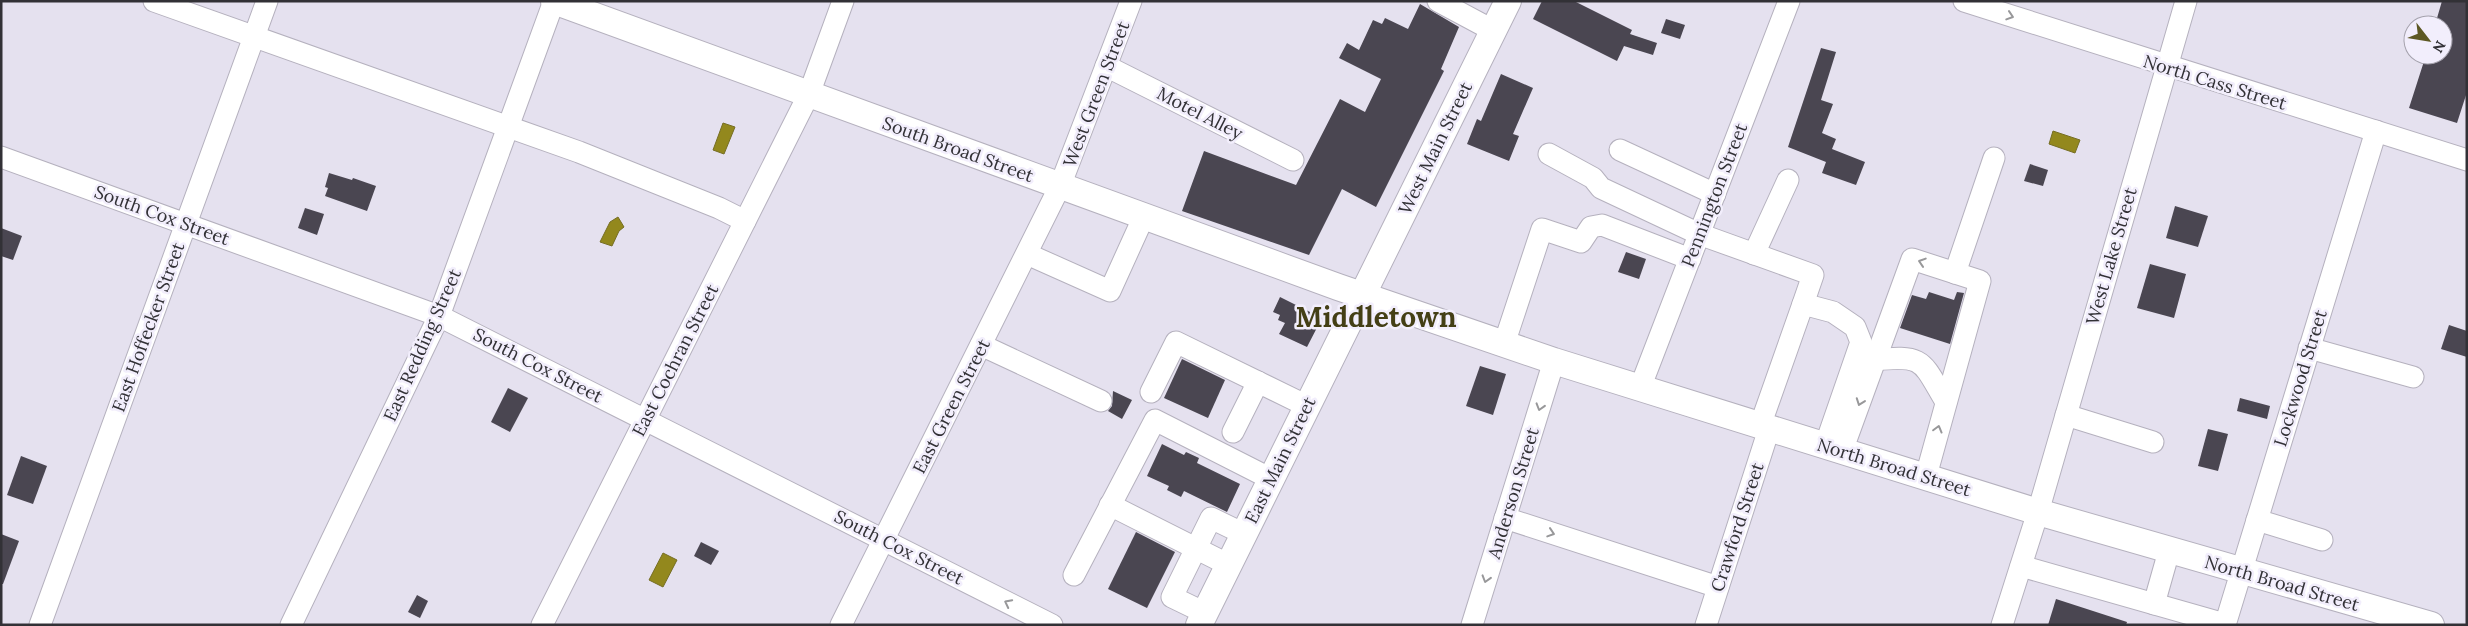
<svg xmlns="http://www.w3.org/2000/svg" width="2468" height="626" viewBox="0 0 2468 626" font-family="Lora,serif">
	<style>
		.water { fill: #93881d; stroke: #766e24 }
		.building { fill: #4a4651 }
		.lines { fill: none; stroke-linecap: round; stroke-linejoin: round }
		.minor-casing { stroke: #b5b1be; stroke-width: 23 }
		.major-casing { stroke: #b5b1be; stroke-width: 28 }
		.minor { stroke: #fff; stroke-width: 21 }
		.major { stroke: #fff; stroke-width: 26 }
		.oneway { stroke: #98989a }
		.labels { text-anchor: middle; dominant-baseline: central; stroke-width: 5; stroke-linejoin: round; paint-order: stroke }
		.street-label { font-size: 18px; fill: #323136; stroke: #f2eefc }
		.town-label { font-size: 28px; font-weight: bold; fill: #443f16; stroke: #f2eefc }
	</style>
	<rect width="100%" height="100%" fill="#e5e1ef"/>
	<g class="water">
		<path d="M723,123L735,127L724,154L713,150Z"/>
		<path d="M2053,131L2080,140L2075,153L2049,144Z"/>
		<path d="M618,217L624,227L619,231L612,246L600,242L610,222Z"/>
		<path d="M663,553L677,560L663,587L649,580Z"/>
	</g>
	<g class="building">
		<path d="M1542,1H1574L1632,30L1630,34L1657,43L1653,55L1624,46L1617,61L1533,19Z"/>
		<path d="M2442,1H2467V92L2457,123L2409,108L2426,55H2443V25H2435Z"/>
		<path d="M1420,4L1459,27L1441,69L1444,71L1376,207L1342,189L1309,255L1182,211L1204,151L1296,185L1340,99L1365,112L1381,79L1339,58L1347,43L1359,50L1373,20L1382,24L1385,18L1408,29Z"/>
		<path d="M1666,19L1685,25L1680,39L1661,33Z"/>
		<path d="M1821,48L1836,52L1821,100L1833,104L1822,133L1836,139L1832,149L1865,162L1856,185L1822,173L1826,162L1788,147Z"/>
		<path d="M1501,74L1533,88L1513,134L1519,136L1509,161L1467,144L1477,119L1481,121Z"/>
		<path d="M2030,164L2048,170L2043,186L2024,181Z"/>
		<path d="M329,173L352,180L353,178L376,186L367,211L325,196L328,188L325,187Z"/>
		<path d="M2175,206L2208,216L2198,247L2166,238Z"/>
		<path d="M305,208L324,214L317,235L298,228Z"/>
		<path d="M1,228L22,236L13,260L1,256Z"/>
		<path d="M1626,252L1646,259L1639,279L1618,272Z"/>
		<path d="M2150,264L2186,274L2174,318L2137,308Z"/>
		<path d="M1929,292L1954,300L1957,292L1964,293L1950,344L1900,328L1912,295L1926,299Z"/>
		<path d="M1280,297L1322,318L1307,347L1279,334L1285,323L1278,320L1280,315L1273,312Z"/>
		<path d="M2449,325L2467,331V357L2441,349Z"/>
		<path d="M1182,359L1225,380L1208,418L1164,398Z"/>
		<path d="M1480,366L1506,374L1493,415L1466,406Z"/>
		<path d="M508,388L528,398L510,432L491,422Z"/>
		<path d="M1113,391L1132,400L1122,419L1108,411L1112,406Z"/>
		<path d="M2240,398L2270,406L2267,419L2237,411Z"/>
		<path d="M2208,429L2228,434L2218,471L2198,466Z"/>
		<path d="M1162,444L1184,455L1186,452L1199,458L1197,463L1240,484L1227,512L1184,491L1181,497L1167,490L1169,486L1147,476Z"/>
		<path d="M21,456L47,466L33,504L7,495Z"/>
		<path d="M1136,532L1175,552L1147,608L1108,589Z"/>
		<path d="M1,534L19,541L3,584H1Z"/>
		<path d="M701,542L719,551L711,565L694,556Z"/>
		<path d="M417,595L428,601L420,618L408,612Z"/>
		<path d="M2056,599L2127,622L2126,625H2048Z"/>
	</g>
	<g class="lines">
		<g class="minor-casing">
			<g id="minor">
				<path d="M154,1L579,152L719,208L745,221"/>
				<path d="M1438,1L1494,31"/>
				<path d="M1964,1L2467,160"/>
				<path d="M1106,66L1293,160"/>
				<path d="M1620,150L1715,194"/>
				<path d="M1549,154L1593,178L1601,188L1699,234L1813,275L1803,304"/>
				<path d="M1,157L439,316L1052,625"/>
				<path d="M1027,254L1110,291L1144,216"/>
				<path d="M1754,254L1788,180"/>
				<path d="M1955,273L1994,158"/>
				<path d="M1504,344L1542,229L1581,242L1591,227L1602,225L1690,259"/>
				<path d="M981,345L1101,401"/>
				<path d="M2309,348L2413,377"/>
				<path d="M1875,360C1925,354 1922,362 1946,402"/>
				<path d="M1640,388L1789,1"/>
				<path d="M1151,392L1176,342L1307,406"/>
				<path d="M2066,415L2153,442"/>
				<path d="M1760,426L1803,304L1833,312L1855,327L1861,342L1825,446"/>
				<path d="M1233,432L1258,382"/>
				<path d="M1842,451L1912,259L1980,281L1926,476"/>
				<path d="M1110,505L1229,565"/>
				<path d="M1505,518L1718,587"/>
				<path d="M2257,520L2322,540"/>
				<path d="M2021,566L2225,624"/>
				<path d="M1074,575L1155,420L1271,479"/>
				<path d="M2154,604L2169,551"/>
				<path d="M1205,613L1172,597L1211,518L1244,534"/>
				<path d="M40,625L267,1"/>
				<path d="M291,625L439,316L554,1"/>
				<path d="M542,625L809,94L843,1"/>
				<path d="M841,625L1060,186L1131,1"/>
				<path d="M1472,625L1554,361"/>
				<path d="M1706,625L1769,429"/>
				<path d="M2002,625L2038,512L2186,1"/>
				<path d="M2225,625L2376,131"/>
			</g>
		</g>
		<g class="major-casing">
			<g id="major">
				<path d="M554,1L1338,287L1554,361L2038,512L2431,625"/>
				<path d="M1199,625L1508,1"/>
			</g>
		</g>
		<use href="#minor" class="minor"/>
		<use href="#major" class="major"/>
	</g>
	<defs><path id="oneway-chevron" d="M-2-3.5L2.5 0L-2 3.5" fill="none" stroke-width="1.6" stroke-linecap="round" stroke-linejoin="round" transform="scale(1.25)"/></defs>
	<g class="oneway">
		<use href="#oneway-chevron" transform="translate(2010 16) rotate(18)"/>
		<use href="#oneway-chevron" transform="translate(1922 262) rotate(-162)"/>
		<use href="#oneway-chevron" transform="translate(1860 402) rotate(110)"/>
		<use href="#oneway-chevron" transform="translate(1540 407) rotate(107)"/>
		<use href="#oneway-chevron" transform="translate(1938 429) rotate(-75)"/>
		<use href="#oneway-chevron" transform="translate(1551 533) rotate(18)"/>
		<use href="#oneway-chevron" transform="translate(1486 579) rotate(107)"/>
		<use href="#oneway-chevron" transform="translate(1008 603) rotate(-153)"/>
	</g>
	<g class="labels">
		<g class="street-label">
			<text transform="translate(2215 82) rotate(17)">North Cass Street</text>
			<text transform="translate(1096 94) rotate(-69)">West Green Street</text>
			<text transform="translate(1200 113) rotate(27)">Motel Alley</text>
			<text transform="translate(1435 148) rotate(-64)">West Main Street</text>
			<text transform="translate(958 149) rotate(20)">South Broad Street</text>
			<text transform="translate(1714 195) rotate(-69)">Pennington Street</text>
			<text transform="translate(162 215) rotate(20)">South Cox Street</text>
			<text transform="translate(2111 256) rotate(-74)">West Lake Street</text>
			<text transform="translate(148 327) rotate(-70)">East Hoffecker Street</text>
			<text transform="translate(422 345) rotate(-66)">East Redding Street</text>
			<text transform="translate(675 360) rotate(-63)">East Cochran Street</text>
			<text transform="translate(538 365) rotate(27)">South Cox Street</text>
			<text transform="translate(2300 378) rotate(-73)">Lockwood Street</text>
			<text transform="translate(951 406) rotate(-63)">East Green Street</text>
			<text transform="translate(1280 460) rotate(-64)">East Main Street</text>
			<text transform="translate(1894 467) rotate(17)">North Broad Street</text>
			<text transform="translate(1513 493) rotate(-73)">Anderson Street</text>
			<text transform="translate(1737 527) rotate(-72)">Crawford Street</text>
			<text transform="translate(899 547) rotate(27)">South Cox Street</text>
			<text transform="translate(2282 583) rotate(16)">North Broad Street</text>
		</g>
		<g class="town-label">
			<text x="1376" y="317">Middletown</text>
		</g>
	</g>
	<rect width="2468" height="626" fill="none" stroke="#323136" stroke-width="5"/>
	<g transform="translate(2428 40) rotate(121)"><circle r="24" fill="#f2eefc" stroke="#a5a2ad"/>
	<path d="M0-4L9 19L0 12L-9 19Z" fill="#5d5824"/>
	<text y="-8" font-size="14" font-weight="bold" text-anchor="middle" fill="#323136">N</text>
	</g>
</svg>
